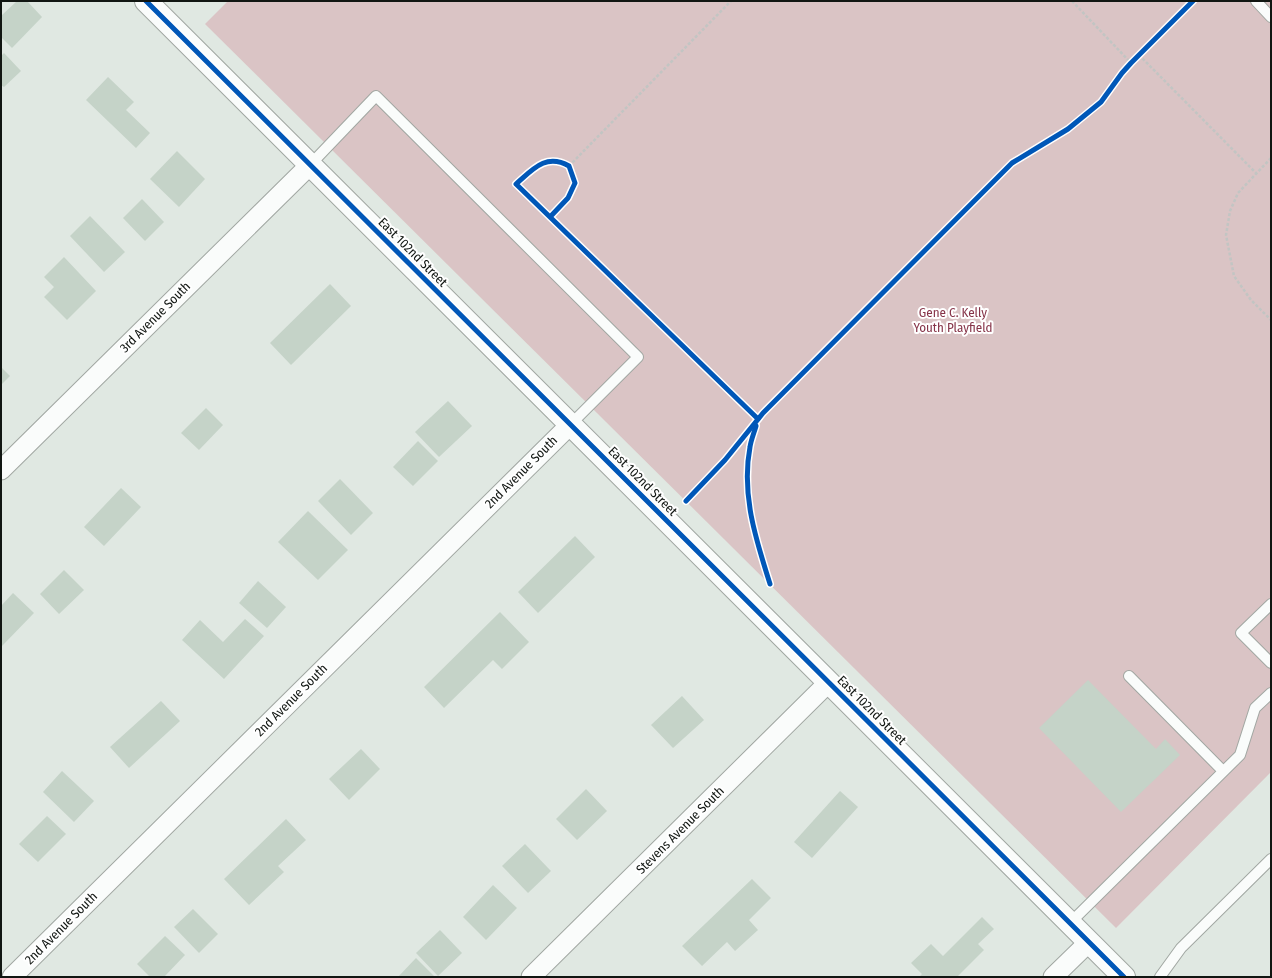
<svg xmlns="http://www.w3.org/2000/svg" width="1272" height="978" viewBox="0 0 1272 978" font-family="'Fira Sans Condensed',sans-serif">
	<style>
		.green { fill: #dac4c5 }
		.building { fill: #c5d3c8 }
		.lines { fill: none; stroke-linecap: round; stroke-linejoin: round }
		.lane-casing { stroke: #a1a7a2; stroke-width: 12 }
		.street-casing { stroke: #a1a7a2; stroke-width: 21 }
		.secondary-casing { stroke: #a1a7a2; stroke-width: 24 }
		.path { stroke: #c2c5c3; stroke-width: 2.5; stroke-dasharray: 3 2; stroke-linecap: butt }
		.lane { stroke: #fafcfb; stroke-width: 10 }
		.street { stroke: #fafcfb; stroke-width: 19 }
		.secondary { stroke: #fafcfb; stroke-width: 22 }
		.cycleway-casing { stroke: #fff; stroke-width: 8 }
		.cycleway { stroke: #0057b8; stroke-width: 5 }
		.labels { text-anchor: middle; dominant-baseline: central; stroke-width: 4; stroke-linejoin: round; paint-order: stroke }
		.street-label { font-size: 13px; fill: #111612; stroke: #fff }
		.park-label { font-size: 13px; fill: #863449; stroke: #fff }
	</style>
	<rect width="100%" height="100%" fill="#e0e8e2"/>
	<path class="green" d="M228,1H1271V772L1116,928L205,24Z"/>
	<g class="building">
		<path d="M17,1H27L42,17L12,48L1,37V16Z"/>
		<path d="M4,53L21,71L4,87L1,85V56Z"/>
		<path d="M108,77L134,102L126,110L150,133L136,148L86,100Z"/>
		<path d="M177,151L205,179L179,207L150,179Z"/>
		<path d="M142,199L164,222L145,241L123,218Z"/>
		<path d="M90,216L125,252L104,272L70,236Z"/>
		<path d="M64,257L96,291L67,320L44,297L54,287L44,277Z"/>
		<path d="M330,284L351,306L291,365L270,343Z"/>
		<path d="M1,367L10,376L1,385Z"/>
		<path d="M448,401L472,426L439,457L415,432Z"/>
		<path d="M206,408L223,425L199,450L181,433Z"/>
		<path d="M418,441L438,461L413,486L393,467Z"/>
		<path d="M340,479L373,513L351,535L318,501Z"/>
		<path d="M121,488L141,507L104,546L84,527Z"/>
		<path d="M308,511L348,550L318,580L278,542Z"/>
		<path d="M575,536L595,557L538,613L518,592Z"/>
		<path d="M64,570L84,590L59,614L40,594Z"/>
		<path d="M258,581L286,607L267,628L239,603Z"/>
		<path d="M13,593L34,613L1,647V606Z"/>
		<path d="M500,612L529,642L502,669L493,660L444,708L424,687Z"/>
		<path d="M245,619L264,636L224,679L182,640L200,620L223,642Z"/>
		<path d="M1088,680L1156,749L1165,739L1180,755L1121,812L1039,728Z"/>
		<path d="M682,696L704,720L673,748L651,725Z"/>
		<path d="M161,701L180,721L129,768L110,747Z"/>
		<path d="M361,749L380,769L349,800L329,779Z"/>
		<path d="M62,771L94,801L74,822L43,792Z"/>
		<path d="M586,789L607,811L577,840L556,819Z"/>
		<path d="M840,791L858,807L812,858L794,842Z"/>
		<path d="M47,816L66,834L38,862L19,844Z"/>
		<path d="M286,819L306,840L278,866L284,872L249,905L224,879Z"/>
		<path d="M525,844L551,871L528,893L502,866Z"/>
		<path d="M752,879L771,898L749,920L758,930L735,951L727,942L702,966L682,946Z"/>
		<path d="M493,885L517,908L486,940L463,917Z"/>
		<path d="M193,909L218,934L199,953L174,927Z"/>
		<path d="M982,917L994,929L978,944L984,950L957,977H919L922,974L911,963L931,944L943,956Z"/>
		<path d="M440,930L462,953L438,976L416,953Z"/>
		<path d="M165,936L185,955L164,977H150L137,964Z"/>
		<path d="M416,958L435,977H398Z"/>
	</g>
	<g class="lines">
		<g class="lane-casing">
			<g id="lane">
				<path d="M1256,1L1271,17"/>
				<path d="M310,165L376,96L638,357L571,424"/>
				<path d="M1271,604L1241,633L1271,663"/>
				<path d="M1129,676L1223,771"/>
				<path d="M1070,923L1240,755L1255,708L1271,693"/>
				<path d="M1160,977L1181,948L1271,859"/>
			</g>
		</g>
		<g class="street-casing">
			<g id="street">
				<path d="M1,470L310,165"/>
				<path d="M12,977L571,424"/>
				<path d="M531,977L829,682"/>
				<path d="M1053,977L1089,942"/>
			</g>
		</g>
		<g class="secondary-casing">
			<path id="secondary" d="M146,1L1124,977"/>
		</g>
		<g class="path">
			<path d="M1072,1L1131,63"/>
			<path d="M1139,55L1256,173"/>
			<path d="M1271,158L1238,193L1230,211L1226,235L1234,276L1251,300L1271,320"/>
			<path d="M569,166L731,1"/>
		</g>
		<use href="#lane" class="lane"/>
		<use href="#street" class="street"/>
		<use href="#secondary" class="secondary"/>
		<g class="cycleway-casing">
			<g id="cycleway">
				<path d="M146,1L1124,977"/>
				<path d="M550,217L568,198L575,183L569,166C546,153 533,169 516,184L758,419"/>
				<path d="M756,426C754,433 751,440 750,447C741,494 756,540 770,584"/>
				<path d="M686,501L725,460L763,413L1012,163L1068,129L1101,102L1122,73L1131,63L1193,1"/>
			</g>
		</g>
		<use href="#cycleway" class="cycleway"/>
	</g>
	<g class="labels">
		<g class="street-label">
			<text transform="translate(413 252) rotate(45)">East 102nd Street</text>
			<text transform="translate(155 317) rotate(-45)">3rd Avenue South</text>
			<text transform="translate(521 472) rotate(-45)">2nd Avenue South</text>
			<text transform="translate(643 481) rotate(45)">East 102nd Street</text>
			<text transform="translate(291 700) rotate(-45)">2nd Avenue South</text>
			<text transform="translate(872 710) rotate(45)">East 102nd Street</text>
			<text transform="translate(680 830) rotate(-45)">Stevens Avenue South</text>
			<text transform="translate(61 928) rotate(-45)">2nd Avenue South</text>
		</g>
		<g class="park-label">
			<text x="953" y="312">Gene C. Kelly<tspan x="953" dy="15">Youth Playfield</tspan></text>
		</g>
	</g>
	<rect width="1272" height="978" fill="none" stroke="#111612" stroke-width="4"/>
</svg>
